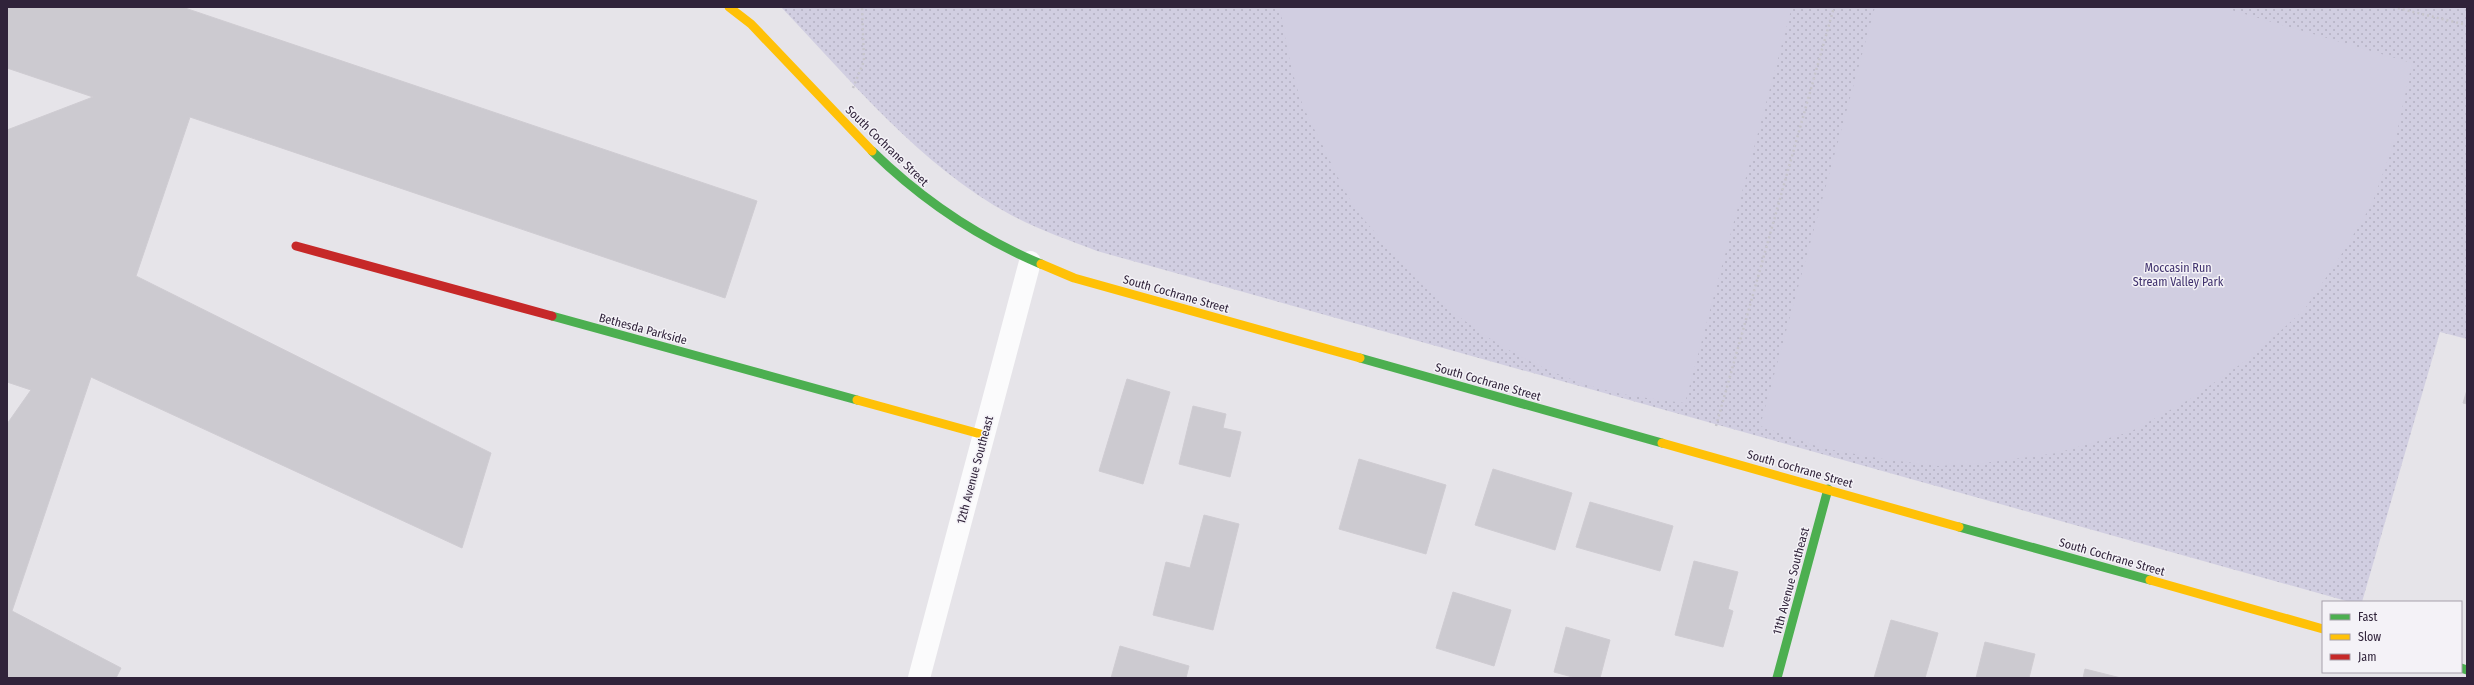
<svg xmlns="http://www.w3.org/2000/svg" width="2474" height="685" viewBox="0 0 2474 685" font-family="'Fira Sans Condensed',sans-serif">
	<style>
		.grass { fill: url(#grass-dots) }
		.pitch { fill: #d1cee1 }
		.building { fill: #cccad0; stroke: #cfccd2 }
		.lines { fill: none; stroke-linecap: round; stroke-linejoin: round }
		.path { stroke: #c7c5cc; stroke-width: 2.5; stroke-dasharray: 2 3; stroke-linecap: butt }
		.street { stroke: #fbfbfc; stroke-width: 22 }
		.fast { stroke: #4caf50; stroke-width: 9 }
		.slow { stroke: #ffc107; stroke-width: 9 }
		.jam { stroke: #c62828; stroke-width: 9 }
		.labels { text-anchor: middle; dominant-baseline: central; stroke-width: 3; stroke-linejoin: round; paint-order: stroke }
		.street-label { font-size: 12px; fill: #30233a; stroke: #f4f2f7 }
		.park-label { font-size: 12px; fill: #3f316d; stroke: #f4f2f7 }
	</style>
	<defs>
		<pattern id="grass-dots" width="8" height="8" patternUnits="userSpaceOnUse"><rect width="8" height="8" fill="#d1cee1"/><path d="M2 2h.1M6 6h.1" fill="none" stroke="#b4b1c2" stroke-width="1.8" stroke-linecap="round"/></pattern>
	</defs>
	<rect width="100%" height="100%" fill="#e6e4e9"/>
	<path class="grass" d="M781,7H2467V339L2440,332L2362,602H2350L1097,251C1068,240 1039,230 1011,215C919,165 852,81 781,7Z"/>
	<g class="pitch">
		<path d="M1280,7H1792L1685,403C1661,400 1636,397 1612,392C1518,368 1437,311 1378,236C1370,226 1360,216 1353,205C1341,185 1331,163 1321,142C1314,129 1307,116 1302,103C1291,72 1285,39 1280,7Z"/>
		<path d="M1875,7H2221L2412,63L2396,137L2372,204L2338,260L2304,310L2251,357L2192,398L2130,432L2057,453L1984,463L1938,466L1883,459L1822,448L1760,426Z"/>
	</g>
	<g class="building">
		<path d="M7,7H182L757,201L725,298L190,117L136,276L491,453L462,548L91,377L12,611L121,668L116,678H7V424L31,390L7,382V130L93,97L7,68Z"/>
		<path d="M1127,379L1170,392L1143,484L1099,471Z"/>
		<path d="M2467,390V404L2463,403Z"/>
		<path d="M1193,406L1226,414L1223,428L1241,432L1230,477L1179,464Z"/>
		<path d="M1359,459L1446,485L1426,554L1339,529Z"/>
		<path d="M1493,469L1572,493L1555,550L1475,525Z"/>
		<path d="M1590,502L1673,526L1660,571L1576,547Z"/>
		<path d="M1204,515L1239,524L1213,630L1153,615L1166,562L1190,568Z"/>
		<path d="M1694,561L1738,572L1728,609L1733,611L1723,647L1675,635Z"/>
		<path d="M1453,592L1511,610L1494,666L1436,648Z"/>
		<path d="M1891,620L1938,633L1925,678H1874Z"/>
		<path d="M1566,627L1610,640L1600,678H1576L1554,672Z"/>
		<path d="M1985,642L2035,654L2029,678H1976Z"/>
		<path d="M1120,646L1189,666L1186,678H1111Z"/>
		<path d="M2085,669L2121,678H2083Z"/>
	</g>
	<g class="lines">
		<g class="path">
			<path d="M2393,7L2467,25"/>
			<path d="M853,88L864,61L862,7"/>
			<path d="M1716,426L1834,7"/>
		</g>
		<path class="street" d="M919,678L1030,262"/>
		<g class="fast">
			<path d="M872,151C921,199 977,237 1041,264"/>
			<path d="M552,316L857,400"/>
			<path d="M1360,358L1662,443"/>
			<path d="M1959,527L2150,580"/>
			<path d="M2461,668L2467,670"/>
			<path d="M1777,678L1828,489"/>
		</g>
		<g class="slow">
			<path d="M729,7L751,24L872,151"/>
			<path d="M1041,264L1074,278L1360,358"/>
			<path d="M857,400L984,435"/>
			<path d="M1662,443L1959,527"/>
			<path d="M2150,580L2323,629"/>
		</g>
		<path class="jam" d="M296,246L552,316"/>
	</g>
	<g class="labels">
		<g class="street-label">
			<text transform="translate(887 146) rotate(44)">South Cochrane Street</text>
			<text transform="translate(1176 294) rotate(16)">South Cochrane Street</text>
			<text transform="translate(643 329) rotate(15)">Bethesda Parkside</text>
			<text transform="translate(1488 382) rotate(16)">South Cochrane Street</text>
			<text transform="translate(1800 469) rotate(16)">South Cochrane Street</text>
			<text transform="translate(975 470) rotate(-75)">12th Avenue Southeast</text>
			<text transform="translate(2112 557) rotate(16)">South Cochrane Street</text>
			<text transform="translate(1791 581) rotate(-75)">11th Avenue Southeast</text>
		</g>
		<g class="park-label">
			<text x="2178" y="268">Moccasin Run<tspan x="2178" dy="14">Stream Valley Park</tspan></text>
		</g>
	</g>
	<rect width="2474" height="685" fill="none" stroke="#30233a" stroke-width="16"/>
	<rect x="2322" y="601" width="140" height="72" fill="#f4f2f7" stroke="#a69fab"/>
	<rect x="2330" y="614" width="20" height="6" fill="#4caf50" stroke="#a69fab"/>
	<text x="2358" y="621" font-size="12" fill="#30233a">Fast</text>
	<rect x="2330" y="634" width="20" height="6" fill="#ffc107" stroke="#a69fab"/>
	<text x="2358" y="641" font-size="12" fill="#30233a">Slow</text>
	<rect x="2330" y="654" width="20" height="6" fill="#c62828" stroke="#a69fab"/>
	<text x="2358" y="661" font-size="12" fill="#30233a">Jam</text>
</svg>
